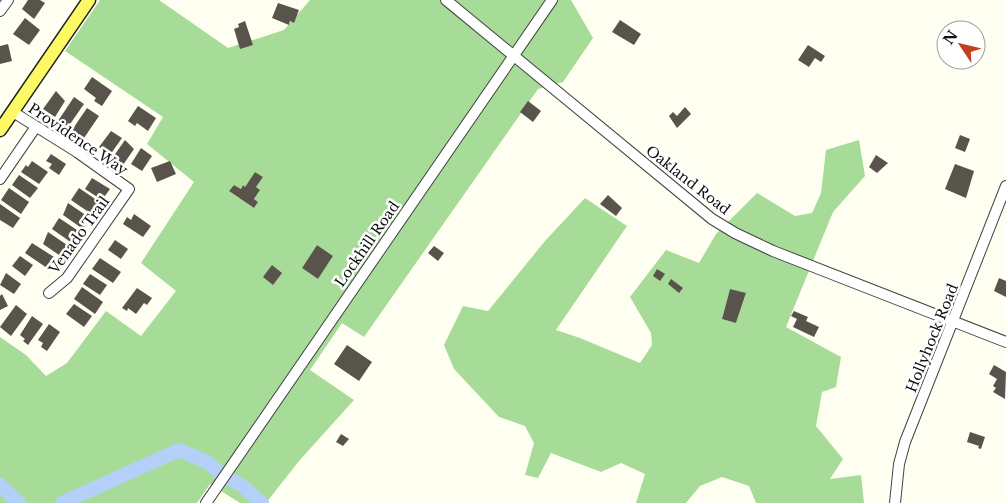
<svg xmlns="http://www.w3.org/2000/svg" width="1006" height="503" viewBox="0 0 1006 503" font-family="'Libre Baskerville',serif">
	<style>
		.forest { fill: #a7dc98; fill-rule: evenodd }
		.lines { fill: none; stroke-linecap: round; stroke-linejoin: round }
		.river { stroke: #b4d0f8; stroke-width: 14 }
		.building { fill: #58534b }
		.minor-casing { stroke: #424242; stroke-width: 12 }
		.major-casing { stroke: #202020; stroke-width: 15 }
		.minor { stroke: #fff; stroke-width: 10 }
		.major { stroke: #fcf964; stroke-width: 12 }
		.labels { text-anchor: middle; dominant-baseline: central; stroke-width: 5; stroke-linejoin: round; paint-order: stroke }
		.street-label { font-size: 14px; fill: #0f0f0f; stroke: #fff }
	</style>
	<rect width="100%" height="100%" fill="#fffff1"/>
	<g class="forest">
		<path d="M100,0H159L228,48L284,30L310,0H571L593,38L563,82L538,89L364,337L342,323L310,370L354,400L299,461L266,503H240L210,484L197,503H0V337L26,355L46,376L67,363L106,311L141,336L176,291L141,263L194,182L147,144L163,117L65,51ZM255,172L263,177L256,187L260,190L254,199L258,202L254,208L229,191L234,185L241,189L243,185L245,187ZM317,245L333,256L318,279L302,268Z"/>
		<path d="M859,140L865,176L833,212L786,327L841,357L836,387L822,392L816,426L843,459L830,479L861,475L864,503H756L749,486L722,477L700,486L686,503H636L645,474L621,463L601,472L551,453L538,478L525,475L534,443L525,426L499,417L454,369L444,345L463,306L488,311L545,241L585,198L627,226L556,330L580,338L640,363L652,345L651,333L630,297L666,250L699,263L716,234L757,193L795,216L812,213L821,193L826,150ZM730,289L746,294L736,323L722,319Z"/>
	</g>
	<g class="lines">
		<g class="river">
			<path d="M230,479L241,485L262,503"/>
			<path d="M0,485L19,503"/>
			<path d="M62,503L179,450L207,462L220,473"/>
		</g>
	</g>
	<g class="building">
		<path d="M28,0H40L45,3L34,19L22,9Z"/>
		<path d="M278,3L299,10L294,23L290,21L289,25L272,18Z"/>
		<path d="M25,18L40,30L29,45L13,34Z"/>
		<path d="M620,20L641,34L634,45L612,32Z"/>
		<path d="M245,21L253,45L240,49L234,29L239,27L238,24Z"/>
		<path d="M8,44L12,61L0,64V46Z"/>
		<path d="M808,45L825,56L821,62L815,58L809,67L798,60Z"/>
		<path d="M92,77L112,91L102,106L94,101L96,98L84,89Z"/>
		<path d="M56,91L65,101L55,117L43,109Z"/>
		<path d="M74,97L84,104L68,127L58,121Z"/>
		<path d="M528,101L541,111L533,122L520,112Z"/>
		<path d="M138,106L156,118L148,131L137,123L135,126L128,121Z"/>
		<path d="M685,107L691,114L677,128L669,116L673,112L677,116Z"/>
		<path d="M87,108L99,116L84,138L72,130Z"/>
		<path d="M111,131L122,138L110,155L99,147Z"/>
		<path d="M960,135L970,139L965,152L955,148Z"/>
		<path d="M125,140L134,149L123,165L113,157Z"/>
		<path d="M141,148L152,156L142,171L131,164Z"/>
		<path d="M51,154L66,164L59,175L49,168L52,164L46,161Z"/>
		<path d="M876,155L888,163L877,173L869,167Z"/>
		<path d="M32,161L48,172L39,184L21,172L26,165L28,167Z"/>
		<path d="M170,161L176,174L157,182L151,168Z"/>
		<path d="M955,164L974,171L966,198L945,189Z"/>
		<path d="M255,172L263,177L256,187L260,190L254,199L258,202L254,208L229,191L234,185L241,189L243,185L245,187Z"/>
		<path d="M19,175L38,188L30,198L12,185Z"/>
		<path d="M92,178L110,189L102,200L85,189Z"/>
		<path d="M9,188L29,202L21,214L1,200Z"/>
		<path d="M79,188L101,203L93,215L71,200Z"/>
		<path d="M608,195L622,208L616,216L600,204Z"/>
		<path d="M68,203L90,218L83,229L63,215Z"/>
		<path d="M0,204L20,218L13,228L0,220Z"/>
		<path d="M134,214L151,226L143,237L123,224L127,217L131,220Z"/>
		<path d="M59,218L80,232L72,243L52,229Z"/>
		<path d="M48,232L70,247L62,257L43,244Z"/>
		<path d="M115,240L128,249L121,259L108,250Z"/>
		<path d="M32,243L54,257L47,268L25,253Z"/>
		<path d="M317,245L333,256L318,279L302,268Z"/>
		<path d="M434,246L444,253L438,261L428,253Z"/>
		<path d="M20,256L33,265L25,276L12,266Z"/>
		<path d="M100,258L121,272L113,283L92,269Z"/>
		<path d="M272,265L282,273L273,285L263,277Z"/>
		<path d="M657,269L665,274L660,281L653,276Z"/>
		<path d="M6,273L21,284L14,294L0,285Z"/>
		<path d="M90,274L107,285L100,295L83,284Z"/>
		<path d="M999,278L1006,281V297L994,291Z"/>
		<path d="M671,279L683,288L679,293L668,284Z"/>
		<path d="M82,287L103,302L95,314L74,299Z"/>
		<path d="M137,288L152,298L147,305L144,303L136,314L128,308L127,311L122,308Z"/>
		<path d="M730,289L746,293L736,323L722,319Z"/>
		<path d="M2,294L8,306L0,310V296Z"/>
		<path d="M74,304L92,316L84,327L66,314Z"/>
		<path d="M16,305L27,314L11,336L0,327Z"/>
		<path d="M794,311L808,317L806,321L819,327L814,337L793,327L797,319L791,316Z"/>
		<path d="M32,316L43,324L28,345L23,341L25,339L20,335Z"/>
		<path d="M49,324L60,332L47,351L41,347L43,343L38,340Z"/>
		<path d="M347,345L372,362L359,381L334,364Z"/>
		<path d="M994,365L1006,372L1005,399L993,392L996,388L993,386L997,379L989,374Z"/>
		<path d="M970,432L985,437L981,449L978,448L979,446L967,442Z"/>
		<path d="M341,434L349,439L343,446L336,442Z"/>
	</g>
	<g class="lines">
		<g class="minor-casing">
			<g id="minor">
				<path d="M446,0L712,219L735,233L773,251L1006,342"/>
				<path d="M0,11L8,0"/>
				<path d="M13,112L77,152L129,189L67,278L49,293"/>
				<path d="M0,179L35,128"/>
				<path d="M206,503L552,0"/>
				<path d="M895,503L899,464L905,442L1006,186"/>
			</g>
		</g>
		<g class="major-casing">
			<path id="major" d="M0,130L89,0"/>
		</g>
		<use href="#minor" class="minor"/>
		<use href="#major" class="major"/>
	</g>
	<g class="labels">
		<g class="street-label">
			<text transform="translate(78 139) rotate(34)">Providence Way</text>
			<text transform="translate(688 180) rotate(38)">Oakland Road</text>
			<text transform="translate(79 235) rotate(-54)">Venado Trail</text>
			<text transform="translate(367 244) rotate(-55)">Lockhill Road</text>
			<text transform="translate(932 338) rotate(-68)">Hollyhock Road</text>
		</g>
	</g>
	<g transform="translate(961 45) rotate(305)"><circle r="24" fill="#ffffff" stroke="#9f9f9f"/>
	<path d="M0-4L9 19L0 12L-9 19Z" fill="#c43f22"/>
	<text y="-8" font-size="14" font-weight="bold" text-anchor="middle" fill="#0f0f0f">N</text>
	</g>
</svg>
